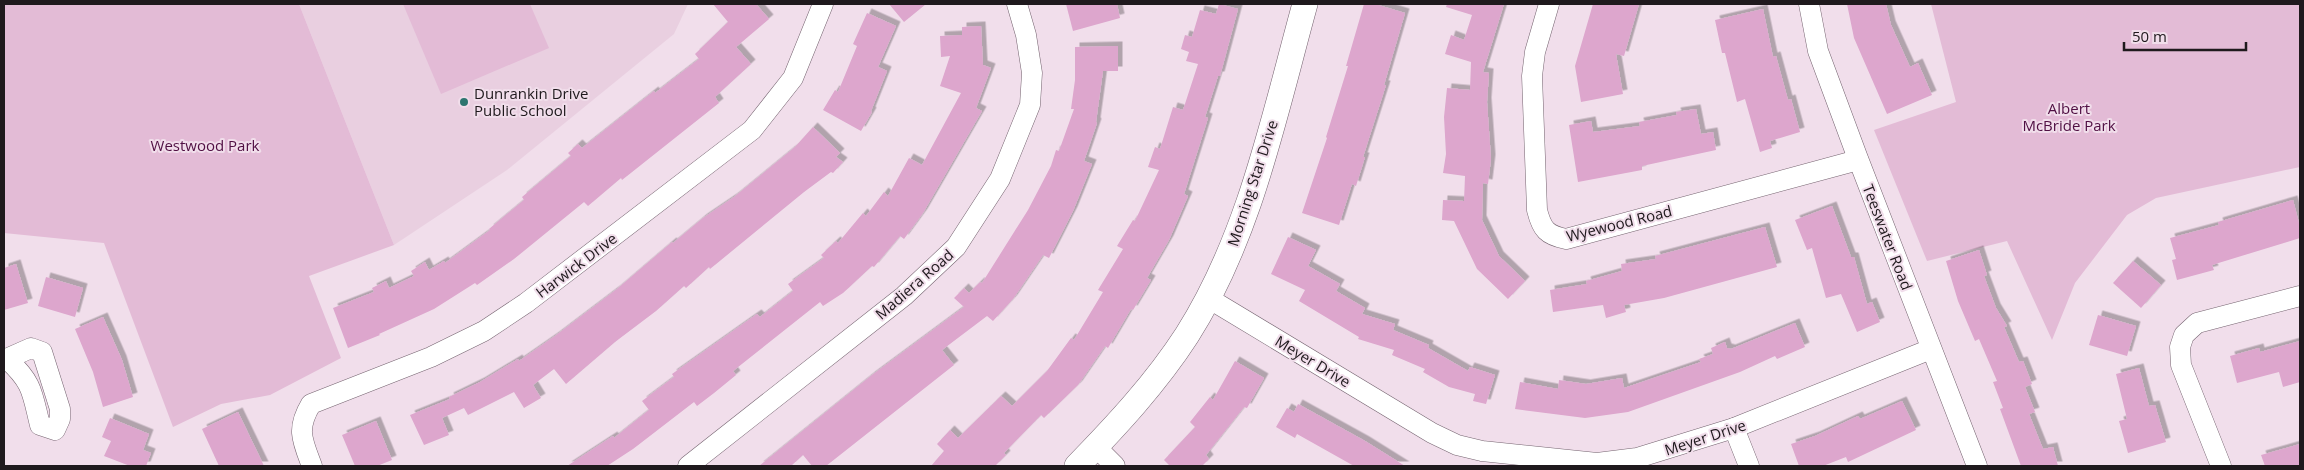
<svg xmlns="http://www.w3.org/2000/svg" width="2304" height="470" viewBox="0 0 2304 470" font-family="'Open Sans',sans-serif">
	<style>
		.built { fill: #e9cfe0 }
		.green { fill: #e3bbd6 }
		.building { fill: #dda6cd; filter: url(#shadow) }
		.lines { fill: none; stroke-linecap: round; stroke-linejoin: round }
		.minor-casing { stroke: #756470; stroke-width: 21 }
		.tertiary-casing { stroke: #756470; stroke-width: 26 }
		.minor { stroke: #fff; stroke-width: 20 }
		.tertiary { stroke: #fff; stroke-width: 25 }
		.poi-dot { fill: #2d756f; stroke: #f1deeb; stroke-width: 2 }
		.labels { text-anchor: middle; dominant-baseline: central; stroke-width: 4; stroke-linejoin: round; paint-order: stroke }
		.poi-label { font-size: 15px; fill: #1f191d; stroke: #f1deeb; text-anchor: start }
		.park-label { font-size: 15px; fill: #500f43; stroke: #f1deeb }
		.street-label { font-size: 15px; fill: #1f191d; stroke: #f1deeb }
	</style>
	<defs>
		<filter id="shadow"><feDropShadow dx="4.5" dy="-4.5" stdDeviation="0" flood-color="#0004"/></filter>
	</defs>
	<rect width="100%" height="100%" fill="#f1deeb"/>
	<path class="built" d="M299,4H688L674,34L507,170L394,245Z"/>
	<g class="green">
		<path d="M4,4H299L394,245L309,276L341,358L270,395L221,404L173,427L104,243L4,233Z"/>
		<path d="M403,4H530L549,48L441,94Z"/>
		<path d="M1931,4H2300V167L2156,198L2127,215L2075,283L2052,340L2007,241L1927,261L1874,130L1956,102Z"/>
	</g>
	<g class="building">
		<path d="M713,4H756L769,19L736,47L751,64L715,97L719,103L622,180L621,178L588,206L584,202L514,259L477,285L475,283L434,309L379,334L380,335L348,348L333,308L374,292L372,288L386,281L389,288L414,276L411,271L425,262L429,270L444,261L445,263L490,230L489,229L524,200L522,197L571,156L568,153L578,144L582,148L654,91L655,93L699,59L695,54L728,22Z"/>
		<path d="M889,4H926L904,22Z"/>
		<path d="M1066,4H1117L1120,18L1073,31Z"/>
		<path d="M1219,4L1238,9L1220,76H1218L1205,117L1208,118L1184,194L1188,196L1169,240L1147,278L1151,280L1133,310L1131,309L1108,348L1105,346L1078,385L1044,418L1041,415L1004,453L1006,455L995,466H931L944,451L937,444L950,430L958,438L1001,396L1012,406L1047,371L1071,338L1074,340L1103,292L1098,290L1123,249L1117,246L1133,220L1135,221L1159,170L1148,167L1155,147L1160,149L1173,107L1183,110L1198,64L1186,61L1189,52L1181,49L1185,35L1192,37L1200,10L1216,14Z"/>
		<path d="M1364,4H1375L1405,13L1384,85H1386L1363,157H1365L1356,186L1352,184L1339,225L1302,213L1327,138L1326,137L1348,66H1346Z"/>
		<path d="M1447,4H1504L1483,72L1489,73L1487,102L1491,159L1488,184L1483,183L1482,220L1499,256L1525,281L1508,299L1477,269L1454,221L1442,220L1443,200L1464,201L1465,176L1443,173L1446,154L1444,117L1447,88L1470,90L1471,62L1445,54L1451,35L1464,40L1472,15L1446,7Z"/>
		<path d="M1593,4H1639L1624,56L1616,54L1623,94L1581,102L1575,66Z"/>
		<path d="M1847,4H1886L1891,25L1910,67L1918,63L1932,95L1887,114L1854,38Z"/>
		<path d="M1763,9L1773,57L1776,56L1788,100L1791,99L1800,132L1770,141L1772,148L1760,152L1745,99L1737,102L1725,53H1722L1715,20Z"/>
		<path d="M867,13L896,26L878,67L887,71L871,111L872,112L861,131L823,110L835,90L838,92L857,46L853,44Z"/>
		<path d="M981,26L983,65L991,68L976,108L982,111L923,213L904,239L900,236L874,267L872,266L843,293L823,306L820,302L733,371L736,375L714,393L697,406L694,402L633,449L607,466H567L613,436L614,438L649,410L642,401L674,377L672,374L757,314L760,317L793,291L788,284L824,258L821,255L836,241L838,243L863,213L866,216L884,192L888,196L909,158L922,165L961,93L940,86L950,56L941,57L940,36L962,35V27Z"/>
		<path d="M1118,46V71H1103L1096,122L1097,123L1084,161L1092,164L1073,211L1049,258L1043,255L1013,299L993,321L987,316L942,350L954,365L826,466H812L803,455L791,466H759L872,375L964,307L954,298L964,288L969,293L980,282L982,283L1028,210L1051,166L1056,150L1059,151L1074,109H1071L1075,80V47Z"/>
		<path d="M1696,109L1701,134L1713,132L1716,150L1642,166V170L1578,182L1569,125L1591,121L1593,132L1640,126L1639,122L1677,115L1676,112Z"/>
		<path d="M813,127L840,153L836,157L843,162L833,173L831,172L804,192L710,269L709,267L686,288L684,286L656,311L615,342L566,384L554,369L533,385L541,398L524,408L514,392L468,415L464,408L442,418L449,435L424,445L410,415L450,399L449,397L480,382L518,359L519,361L555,336L617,289L672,242L673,243L703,218L734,197L795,147Z"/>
		<path d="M2293,200L2300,227V238L2212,265L2214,270L2177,280L2172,260L2176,259L2170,238L2219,225L2218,222Z"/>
		<path d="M1832,206L1851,257H1854L1867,304L1872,302L1880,322L1857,332L1841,294L1826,298L1812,248L1807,250L1795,220Z"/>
		<path d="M1765,227L1777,267L1664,298L1624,305L1626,312L1606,318L1603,305L1553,312L1550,290L1587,284L1586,281L1622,271L1621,264L1656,259L1655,256Z"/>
		<path d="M1288,237L1316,250L1308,266L1340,284L1336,291L1365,308L1362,314L1395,324L1393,330L1429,345L1428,348L1468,371L1470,367L1495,375L1486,404L1473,401L1475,394L1449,387L1423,372L1425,369L1392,355L1394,350L1358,339L1359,337L1299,301L1305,290L1271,274Z"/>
		<path d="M1979,250L1987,275L1984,276L1996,308L2007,326L2004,327L2019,362L2023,361L2032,384L2025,387L2035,412L2029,414L2043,449L2053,447L2058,466H2021L2000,409L2003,408L1993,382L1997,381L1979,339L1975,341L1958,301L1946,261Z"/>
		<path d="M2133,261L2161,285L2141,308L2113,283Z"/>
		<path d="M16,264L28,303L4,310V268Z"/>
		<path d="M46,277L83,288L75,317L38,306Z"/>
		<path d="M2098,315L2136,326L2127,356L2089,345Z"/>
		<path d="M103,317L122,360L133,397L103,407L93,372L75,329Z"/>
		<path d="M1795,323L1805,347L1777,359L1775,356L1740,372L1628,412L1585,418L1515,409L1520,382L1558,389L1559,380L1586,384L1622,378L1624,388L1701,362L1699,359L1713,354L1711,348L1725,342L1727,348L1731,349Z"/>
		<path d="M2300,341V382L2283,387L2279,372L2237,383L2230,356L2259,348L2260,352Z"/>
		<path d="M1235,361L1264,378L1247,408L1244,407L1206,455L1209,459L1202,466H1170L1164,460L1195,427L1190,422L1210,397L1213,400Z"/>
		<path d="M2139,368L2149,406L2155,405L2166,442L2128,453L2119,421L2127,419L2116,374Z"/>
		<path d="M1902,401L1916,430L1848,462L1846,457L1823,466H1799L1791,444L1815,436L1858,416L1860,419Z"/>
		<path d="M1298,404L1365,441L1405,466H1354L1297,434L1295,438L1276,427L1287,408L1294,412Z"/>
		<path d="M238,412L264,466H219L202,429Z"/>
		<path d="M110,418L149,434L143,450L151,453L146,466H130L104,456L111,441L102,437Z"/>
		<path d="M376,421L392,460L377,466H355L342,435Z"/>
		<path d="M2300,444V466H2265L2261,455Z"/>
	</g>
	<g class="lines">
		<g class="minor-casing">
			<g id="minor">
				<path d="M1549,4L1535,52L1532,76L1537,210C1542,230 1547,235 1566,239L1858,160"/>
				<path d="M1809,4L1818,51L1857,156L1977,466"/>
				<path d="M1208,298L1432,433L1457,445L1482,451L1597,463L1637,458L1734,428L1931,349"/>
				<path d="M4,360L31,348L42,352L60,409V419L55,430L40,425C32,393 33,383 8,360"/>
				<path d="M1734,428L1749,466"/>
				<path d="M1096,447L1115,466"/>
				<path d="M312,466C302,440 296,429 311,404L431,357L484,331L526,303L752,130L793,78L823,4"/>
				<path d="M688,466L904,296L956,247L1000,179L1030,105L1032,73L1026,35L1017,4"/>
				<path d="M2221,466L2181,365L2180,347L2184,335L2197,323L2300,296"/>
			</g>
		</g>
		<g class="tertiary-casing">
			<path id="tertiary" d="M1077,466C1116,426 1156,383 1187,335C1250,236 1274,116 1305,4"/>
		</g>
		<use href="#minor" class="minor"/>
		<use href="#tertiary" class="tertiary"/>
	</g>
	<circle class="poi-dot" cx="464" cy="102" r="5"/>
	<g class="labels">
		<g class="poi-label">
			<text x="474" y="93">Dunrankin Drive<tspan x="474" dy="17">Public School</tspan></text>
		</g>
		<g class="park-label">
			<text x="2069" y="108">Albert<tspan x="2069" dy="17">McBride Park</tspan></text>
			<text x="205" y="145">Westwood Park</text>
		</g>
		<g class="street-label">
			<text transform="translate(1252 183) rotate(-72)">Morning Star Drive</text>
			<text transform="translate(1619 223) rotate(-14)">Wyewood Road</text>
			<text transform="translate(1888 237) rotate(69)">Teeswater Road</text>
			<text transform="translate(576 265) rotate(-37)">Harwick Drive</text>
			<text transform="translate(914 284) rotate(-41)">Madiera Road</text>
			<text transform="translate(1313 361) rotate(31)">Meyer Drive</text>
			<text transform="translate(1705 437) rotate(-18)">Meyer Drive</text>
		</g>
	</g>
	<rect width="2304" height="470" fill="none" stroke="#1f191d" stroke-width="10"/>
	<path d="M2124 42v8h122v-8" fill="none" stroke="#1f191d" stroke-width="2.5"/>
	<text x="2132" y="42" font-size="15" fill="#1f191d" stroke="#f1deeb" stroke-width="4" paint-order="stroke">50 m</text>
</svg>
